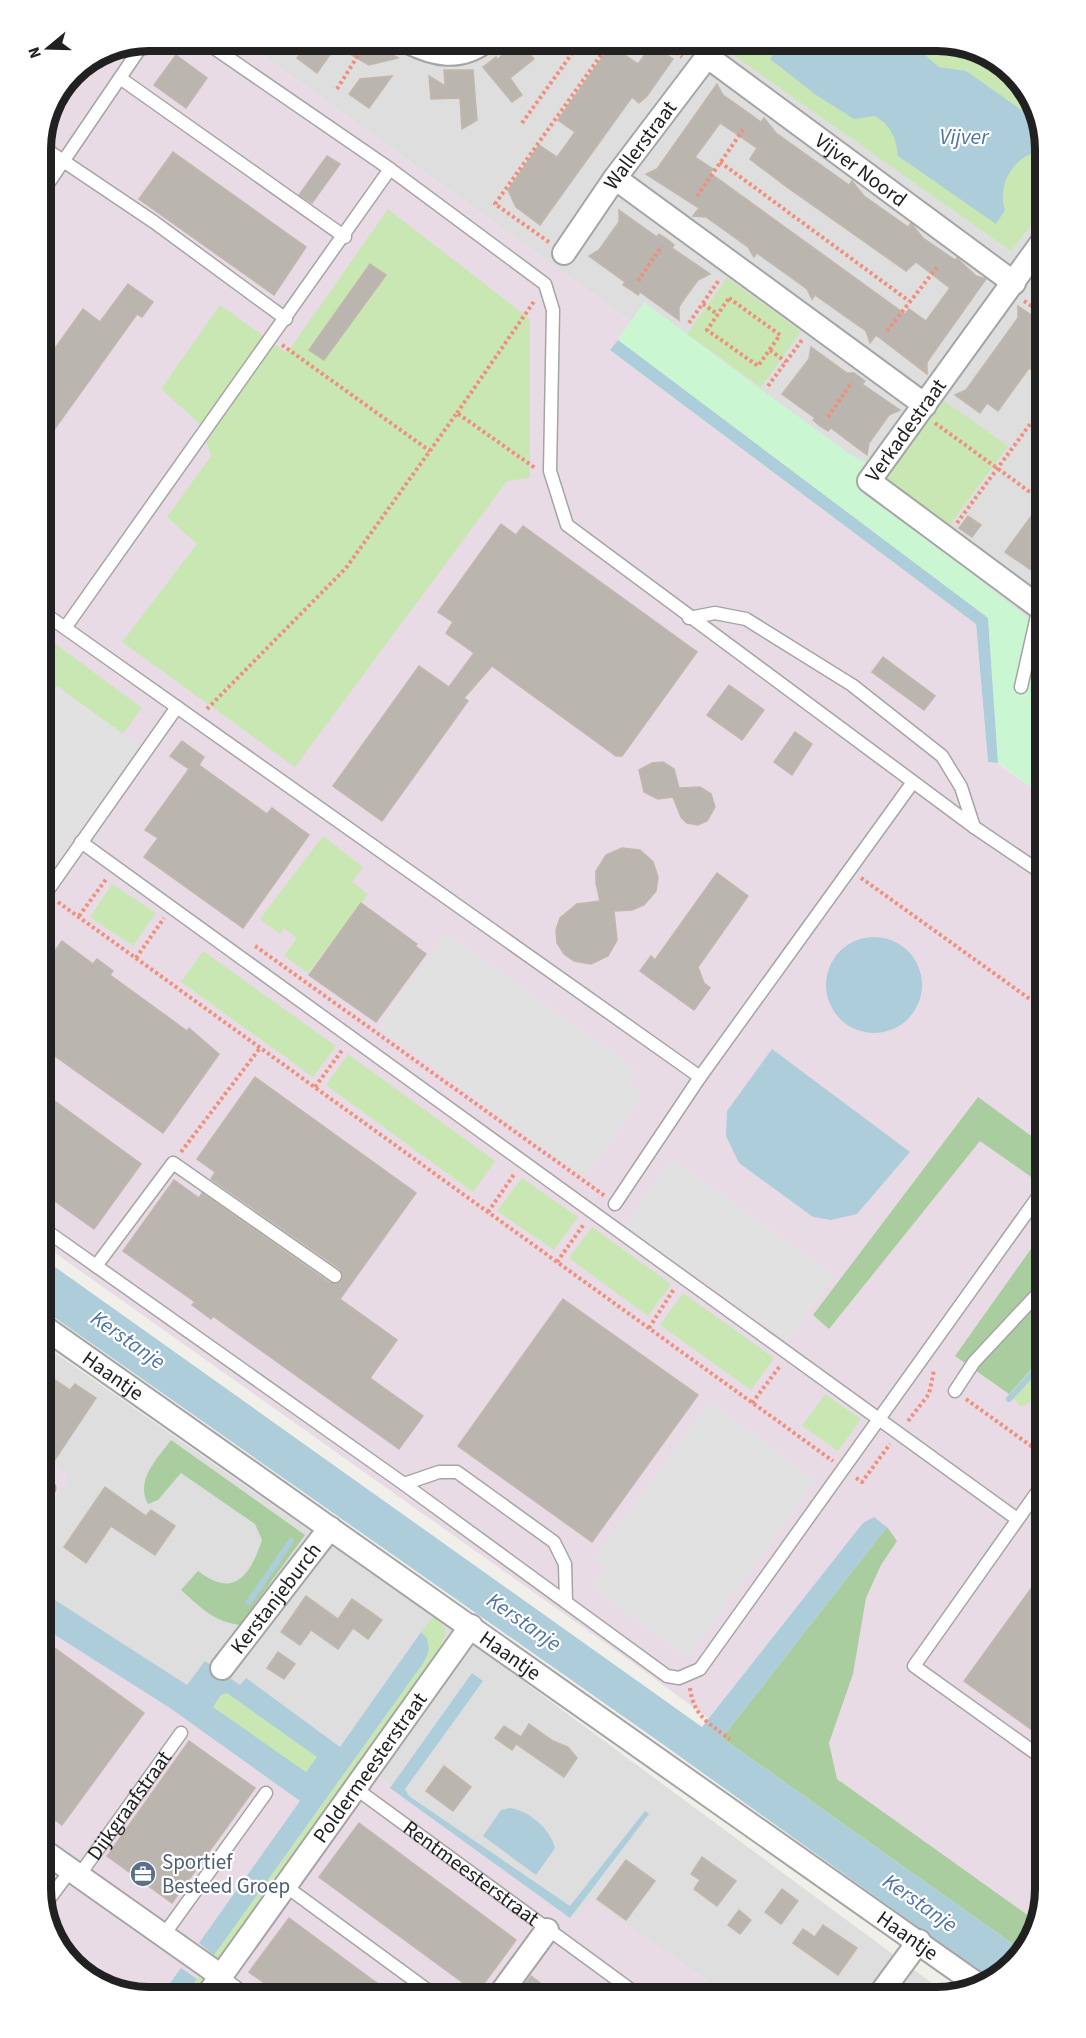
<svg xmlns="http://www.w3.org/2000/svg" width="1086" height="2038" viewBox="0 0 1086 2038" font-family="'Source Sans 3',sans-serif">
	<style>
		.residential { fill: #dfdede }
		.industrial { fill: #e9dbe6 }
		.grass { fill: #c8e7b3 }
		.forest { fill: #aacda0 }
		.park { fill: #caf7d1 }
		.parking { fill: #e1e1e1 }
		.water { fill: #adcddb; fill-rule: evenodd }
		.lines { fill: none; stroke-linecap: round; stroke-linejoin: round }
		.stream { stroke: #adcddb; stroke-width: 6 }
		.building { fill: #bab5ae; stroke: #c2b7ac; stroke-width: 1.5; fill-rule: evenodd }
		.lane-casing { stroke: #a5a5a5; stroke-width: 15 }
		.street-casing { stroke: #a5a5a5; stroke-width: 26 }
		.path { stroke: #f18f7a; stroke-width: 4; stroke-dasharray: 3 3; stroke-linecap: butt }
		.lane { stroke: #fff; stroke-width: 12 }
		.street { stroke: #fff; stroke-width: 22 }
		.labels { text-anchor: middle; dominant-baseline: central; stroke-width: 4.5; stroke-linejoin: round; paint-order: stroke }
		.street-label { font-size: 21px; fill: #212121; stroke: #fff }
		.service-label { font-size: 21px; fill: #4e5e75; stroke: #fff; text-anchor: start }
		.water-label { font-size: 22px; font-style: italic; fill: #5074a4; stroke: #fff }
		.rim { fill: none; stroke: #212121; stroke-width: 8 }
	</style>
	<rect width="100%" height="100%" fill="#f1efe9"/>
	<g class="residential">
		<path d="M243,41H944L997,59L1037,107L1045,149V610L1039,618L976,624L610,351L630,321Z"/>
		<path d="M41,1343L492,1658L948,1995L937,1997H731L591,1900L577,1918L346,1753L310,1801L41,1612V1518L70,1476L41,1456Z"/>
	</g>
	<g class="industrial">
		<path d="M149,41H243L630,321L610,351L976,624L988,762L997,763L1045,797V808L1042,814L1045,817V1889L1025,1951L625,1657L41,1243V143L73,72L108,49Z"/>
		<path d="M41,1456L71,1476L41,1518Z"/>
		<path d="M41,1612L168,1693L346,1753L576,1917L591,1899L731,1997H143L89,1979L49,1931L41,1889Z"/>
	</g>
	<g class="grass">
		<path d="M737,41H939V46L952,57L966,52L1037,107L1045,149V207L1011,251L732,54L731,48Z"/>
		<path d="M388,209L530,319V478L507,481L295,767L122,642L197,544L167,517L211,456L200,424L161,389L220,305L287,353Z"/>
		<path d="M727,278L801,331L761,387L687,334Z"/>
		<path d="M943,400L1008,446L945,531L879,481Z"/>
		<path d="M41,633L142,708L123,734L57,686L41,708Z"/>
		<path d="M323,836L363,867L352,882L368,894L308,973L284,956L297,938L284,928L280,934L260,919Z"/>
		<path d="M112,884L156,913L133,946L90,917Z"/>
		<path d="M203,951L336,1046L313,1077L181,982Z"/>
		<path d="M348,1054L495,1161L473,1192L326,1085Z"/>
		<path d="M522,1178L578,1217L554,1250L497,1211Z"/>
		<path d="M592,1227L671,1284L648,1316L569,1258Z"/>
		<path d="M683,1293L774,1358L751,1390L660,1325Z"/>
		<path d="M1045,1354V1392L1022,1407L1009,1394Z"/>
		<path d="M825,1394L861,1419L838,1451L802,1426Z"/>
		<path d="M434,1616L445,1628L443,1649L195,1997H184L424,1662L429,1650L427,1638L421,1632Z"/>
		<path d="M227,1692L318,1757L305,1773L213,1707L221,1695Z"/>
	</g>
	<g class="forest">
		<path d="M978,1097L1045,1146V1163L1034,1179L980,1141L829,1329L813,1315Z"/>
		<path d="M1045,1229V1354L1009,1394L955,1356Z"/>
		<path d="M171,1440L305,1535L240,1625C214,1622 200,1607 181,1590L198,1571C234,1599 250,1576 262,1540L255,1524L181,1473L158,1500L148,1504C135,1480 157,1459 171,1440Z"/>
		<path d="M887,1527L897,1541L881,1565L866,1598L853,1674L829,1743L837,1779L1036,1921L1027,1949L1024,1952L722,1738Z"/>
	</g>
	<path class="park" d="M644,302L763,391L851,455L870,465L857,483L1037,625L1045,615V797L998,763L988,618L618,340Z"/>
	<g class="parking">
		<path d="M57,686L140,746L41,882V708Z"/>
		<path d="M446,933L638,1072L629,1085L643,1096L584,1177L378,1027Z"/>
		<path d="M671,1159L834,1276L787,1341L625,1225Z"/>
		<path d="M709,1402L816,1481L688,1657L593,1588L607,1568L594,1559Z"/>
	</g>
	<g class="water">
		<path d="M796,41H922L925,55L939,67L966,71L1040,123L1045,151C1016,152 996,183 1005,210L996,224L898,156C896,137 891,126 875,116L854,119L816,95L770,59L778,46Z"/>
		<path d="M618,340L988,618L998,763L988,762L976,624L610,350Z"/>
		<circle cx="874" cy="985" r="48"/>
		<path d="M772,1049L910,1152L857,1214L831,1220L813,1217L739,1163L726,1136L727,1111Z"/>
		<path d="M41,1257L702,1727L863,1523L874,1517L887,1527L722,1738L1024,1952L991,1979L654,1738L41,1308Z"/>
		<path d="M41,1591L187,1685L205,1661L240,1685L246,1678L340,1747L421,1632L427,1638L429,1650L424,1662L214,1955L199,1943L300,1801L170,1708L41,1626ZM227,1693L317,1757L306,1772L213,1707L221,1695Z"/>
		<path d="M472,1673L483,1681L405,1789L409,1796L570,1906L645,1811L649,1814L570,1918L390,1788Z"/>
		<path d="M510,1808C530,1811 550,1829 555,1848L536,1875L483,1836L501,1810Z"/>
		<path d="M181,1968L197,1979L184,1997H160Z"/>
	</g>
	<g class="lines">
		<g class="stream">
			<path d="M1009,1399L1045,1360"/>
			<path d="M249,1602L291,1541"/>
		</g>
	</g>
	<g class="building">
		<path d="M310,41H370L398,58L369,65L336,46L317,73L297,58Z"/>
		<path d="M517,41L534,59L510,78L522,95L512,102L483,67L496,57L497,60Z"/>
		<path d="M611,45L638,64L652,45L673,59L647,96L639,103L632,97L540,225L516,207L508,190L539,145L557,157L566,145L575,132L558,120Z"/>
		<path d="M176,55L207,78L186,108L154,85Z"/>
		<path d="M444,70H473L477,120L462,129L460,98L431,99L429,76L445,86Z"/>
		<path d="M392,76L369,108L349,94L360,79Z"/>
		<path d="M717,84L723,95L743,109L761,122L764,118L776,133L849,185L852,181L864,196L908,227L911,223L923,238L955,260L957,258L976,276L986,279L927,362V374L876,335L870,343L866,331L815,295L812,299L807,289L757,253L754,257L748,247L706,217L693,216L699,208L646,174L657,169ZM720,123L757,148L750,159L784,185L906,271L916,262L950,288L926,321L909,309L905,314L710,173L713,169L695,157Z"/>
		<path d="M173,152L306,247L274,295L139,199Z"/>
		<path d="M327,156L340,164L312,203L299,195Z"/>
		<path d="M619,210L657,237L659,234L667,239L674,245L672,248L710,274L698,280L684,299L679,307V320L640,292L638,295L631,290L623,285L625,282L589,256L599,250L619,222Z"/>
		<path d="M370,264L386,275L324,360L309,350Z"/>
		<path d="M128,284L153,302L142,317L137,314L41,448V368L83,309L100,322Z"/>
		<path d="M1018,306L1046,325V380L1029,368L998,411L987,403L980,413L955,395L966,390L1018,318Z"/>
		<path d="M811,347L847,373H854L865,381L862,384L900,410L889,415L869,443L867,455L831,428L828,431L820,426L813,420L815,418L782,394L809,359Z"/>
		<path d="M1046,496V550L1031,570L1005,552Z"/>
		<path d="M968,516L981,525L972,537L959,528Z"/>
		<path d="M501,524L516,535L523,526L697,652L622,756H616L492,666L464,698L468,701L382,821L333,786L419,666L449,687L474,653L446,633L453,622L438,612Z"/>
		<path d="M883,657L935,696L924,710L872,672Z"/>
		<path d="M729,685L764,710L742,740L707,715Z"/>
		<path d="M795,732L812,744L792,775L774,762Z"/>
		<path d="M182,741L204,757L199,765L267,814L272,808L309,835L243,928L144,857L158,838L145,830L189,769L170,756Z"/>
		<path d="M663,762L674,769L679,788L700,787L711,794L715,807L707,821L698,825L687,823L681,817L673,797L658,799L644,792L639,770L652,763Z"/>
		<path d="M622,848L640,850L653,862L658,877L656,891L644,905L632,910L614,911L617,940L608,956L591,964L574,961L564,954L557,943L556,930L560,918L577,904L600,901L596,883V871L606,855Z"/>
		<path d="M717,873L748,896L698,967L704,983L710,988L694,1010L640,971L651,956L655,960Z"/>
		<path d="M361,903L417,944L415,946L426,954L376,1022L309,975Z"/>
		<path d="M62,941L93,964L97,959L113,971L110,975L187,1031L189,1028L219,1054L163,1133L41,1046V970Z"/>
		<path d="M255,1077L416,1193L340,1299L397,1340L370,1378L423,1416L399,1449L213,1316L211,1319L192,1305L195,1302L123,1251L174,1180L199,1198L202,1193L330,1283L341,1281L343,1276L340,1269L211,1179L215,1172L197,1159Z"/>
		<path d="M41,1091L141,1164L94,1229L41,1191Z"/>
		<path d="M563,1299L698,1395L592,1542L458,1446Z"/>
		<path d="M41,1371L70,1390L75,1384L96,1398L54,1461L41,1452Z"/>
		<path d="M105,1487L146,1516L151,1510L175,1526L155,1555L111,1526L86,1563L64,1547Z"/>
		<path d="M1046,1568V1740L964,1681Z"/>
		<path d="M306,1596L338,1619L352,1599L382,1620L368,1639L353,1628L338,1649L311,1630L300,1645L281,1632Z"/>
		<path d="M41,1638L144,1713L62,1825L41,1810Z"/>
		<path d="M278,1652L295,1664L284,1679L267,1668Z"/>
		<path d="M529,1724L553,1741L568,1747L577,1758L564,1777L516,1744L512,1750L495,1738L504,1726L521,1737Z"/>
		<path d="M189,1741L255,1788L172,1903L107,1856Z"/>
		<path d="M444,1766L471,1787L453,1811L426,1791Z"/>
		<path d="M359,1823L516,1940L477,1993L319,1877Z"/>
		<path d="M702,1857L736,1881L717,1906L694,1889L700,1880L691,1874Z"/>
		<path d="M626,1860L655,1881L626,1920L597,1899Z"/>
		<path d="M782,1889L798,1901L781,1924L765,1912Z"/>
		<path d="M739,1910L751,1920L740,1934L728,1925Z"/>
		<path d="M289,1918L370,1978L397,1997H284L249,1972Z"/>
		<path d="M823,1925L857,1948L838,1975L793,1943L803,1929L815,1937Z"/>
		<path d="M531,1976L559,1997H515Z"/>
	</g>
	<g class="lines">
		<g class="lane-casing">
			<g id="lane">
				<path d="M204,41L390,169L545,284L553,310L550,471L567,525L974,827L1045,875"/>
				<path d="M120,78L345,237"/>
				<path d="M41,146L154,222L286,319"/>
				<path d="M41,194L145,41"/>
				<path d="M41,611L700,1077"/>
				<path d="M689,618L715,613L746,619L852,685L942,756L961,787L974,827"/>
				<path d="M65,628L390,169"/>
				<path d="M1021,687L1039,607"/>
				<path d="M81,842L1017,1519"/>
				<path d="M41,900L177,707"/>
				<path d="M615,1204L700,1077L913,782"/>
				<path d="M41,1227L404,1484L667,1676L679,1678L700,1669L1045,1187"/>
				<path d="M96,1266L173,1163L335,1276"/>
				<path d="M955,1391L974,1362L1045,1286"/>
				<path d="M404,1484L439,1472H457L554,1542L565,1564L566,1602"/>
				<path d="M41,1500L49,1488L41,1482"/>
				<path d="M1045,1760L914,1666L1045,1481"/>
				<path id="s1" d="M355,1788L638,1995"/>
				<path id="s2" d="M78,1877L181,1733"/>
				<path d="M284,1885L437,1997"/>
				<path d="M44,1906L70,1871"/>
				<path d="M163,1936L266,1793"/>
				<path d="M221,1976L249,1997"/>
			</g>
		</g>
		<g class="street-casing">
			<g id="street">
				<path d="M406,41C434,55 459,61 486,41"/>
				<path id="s3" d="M708,57L1014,283"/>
				<path d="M615,178L925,405"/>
				<path id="s4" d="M564,253L615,178L719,41"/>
				<path id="s5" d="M1045,598L1039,607L869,481L1045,238"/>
				<path id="s6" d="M41,1325L981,1987"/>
				<path id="s7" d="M222,1668L330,1528"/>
				<path d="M41,1849L221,1976"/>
				<path id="s8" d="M206,1997L471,1626"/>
				<path d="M498,1997L547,1930"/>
				<path d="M878,1997L919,1941"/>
			</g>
		</g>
		<g class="path">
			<path d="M662,41L682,57"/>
			<path d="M275,51L282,41"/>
			<path d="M337,89L367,41"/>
			<path d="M522,123L581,41"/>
			<path d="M720,162L909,301"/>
			<path d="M697,196L745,127"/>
			<path d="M549,242L495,204L611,41"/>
			<path d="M638,281L662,246"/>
			<path d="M729,298L780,335L758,366L707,330Z"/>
			<path d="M1024,301L1033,307"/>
			<path d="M703,304L717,314"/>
			<path d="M1042,313L1045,316"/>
			<path d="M689,323L719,280"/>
			<path d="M887,331L938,266"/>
			<path d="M282,345L430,451"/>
			<path d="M770,350L786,362"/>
			<path d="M768,386L802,340"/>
			<path d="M457,413L535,300"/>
			<path d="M828,417L852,382"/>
			<path d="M935,423L1045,503"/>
			<path d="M957,523L1045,404"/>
			<path d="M207,709L346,568L457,413L535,468"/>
			<path d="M861,878L1045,1010"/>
			<path d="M58,902L833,1461"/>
			<path d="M79,916L107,878"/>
			<path d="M255,946L605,1196"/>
			<path d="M136,958L164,918"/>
			<path d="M315,1087L343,1049"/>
			<path d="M181,1152L260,1048"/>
			<path d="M488,1212L515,1173"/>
			<path d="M557,1262L584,1224"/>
			<path d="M649,1328L674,1289"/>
			<path d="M966,1399L1045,1456"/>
			<path d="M752,1403L780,1366"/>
			<path d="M908,1421L929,1394L934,1370"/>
			<path d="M856,1478L862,1482L890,1444"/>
			<path d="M690,1688C693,1715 709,1724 730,1739"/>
		</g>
		<use href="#lane" class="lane"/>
		<use href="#street" class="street"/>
	</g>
	<defs>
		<g id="office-disc" transform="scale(1.35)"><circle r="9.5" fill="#5c6f8a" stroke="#fff"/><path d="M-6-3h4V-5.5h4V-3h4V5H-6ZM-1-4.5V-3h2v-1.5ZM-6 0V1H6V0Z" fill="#fff"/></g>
	</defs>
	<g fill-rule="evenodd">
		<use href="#office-disc" x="143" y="1874"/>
	</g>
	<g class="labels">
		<g class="street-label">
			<text stroke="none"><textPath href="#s4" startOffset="132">Wallerstraat</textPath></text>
			<text stroke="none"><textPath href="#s3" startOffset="190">Vijver Noord</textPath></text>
			<text stroke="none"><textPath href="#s5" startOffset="285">Verkadestraat</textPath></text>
			<text stroke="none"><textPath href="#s6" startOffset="88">Haantje</textPath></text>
			<text stroke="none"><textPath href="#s7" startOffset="88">Kerstanjeburch</textPath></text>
			<text stroke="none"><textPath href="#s6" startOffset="574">Haantje</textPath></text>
			<text stroke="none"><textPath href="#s8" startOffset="282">Poldermeesterstraat</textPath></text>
			<text stroke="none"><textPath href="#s2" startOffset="88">Dijkgraafstraat</textPath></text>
			<text stroke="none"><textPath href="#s1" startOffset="144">Rentmeesterstraat</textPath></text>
			<text stroke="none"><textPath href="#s6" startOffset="1060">Haantje</textPath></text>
		</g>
		<g class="service-label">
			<text x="162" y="1862">Sportief<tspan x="162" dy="24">Besteed Groep</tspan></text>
		</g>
		<g class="water-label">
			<text x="964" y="137">Vijver</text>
			<text transform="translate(128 1340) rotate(35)">Kerstanje</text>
			<text transform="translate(524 1622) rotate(35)">Kerstanje</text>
			<text transform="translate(920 1903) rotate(35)">Kerstanje</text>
		</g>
	</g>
	<path d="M0 0H1086V2038H0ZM149 51H937A98 98 0 0 1 1035 149V1889A98 98 0 0 1 937 1987H149A98 98 0 0 1 51 1889V149A98 98 0 0 1 149 51Z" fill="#fff" fill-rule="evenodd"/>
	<path class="rim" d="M149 51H937A98 98 0 0 1 1035 149V1889A98 98 0 0 1 937 1987H149A98 98 0 0 1 51 1889V149A98 98 0 0 1 149 51Z"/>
	<g transform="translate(48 48) rotate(251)" stroke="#ffffff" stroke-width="4.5" paint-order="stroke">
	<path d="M0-4.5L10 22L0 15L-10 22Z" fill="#212121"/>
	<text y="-9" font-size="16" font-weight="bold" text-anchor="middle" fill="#212121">N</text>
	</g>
</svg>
